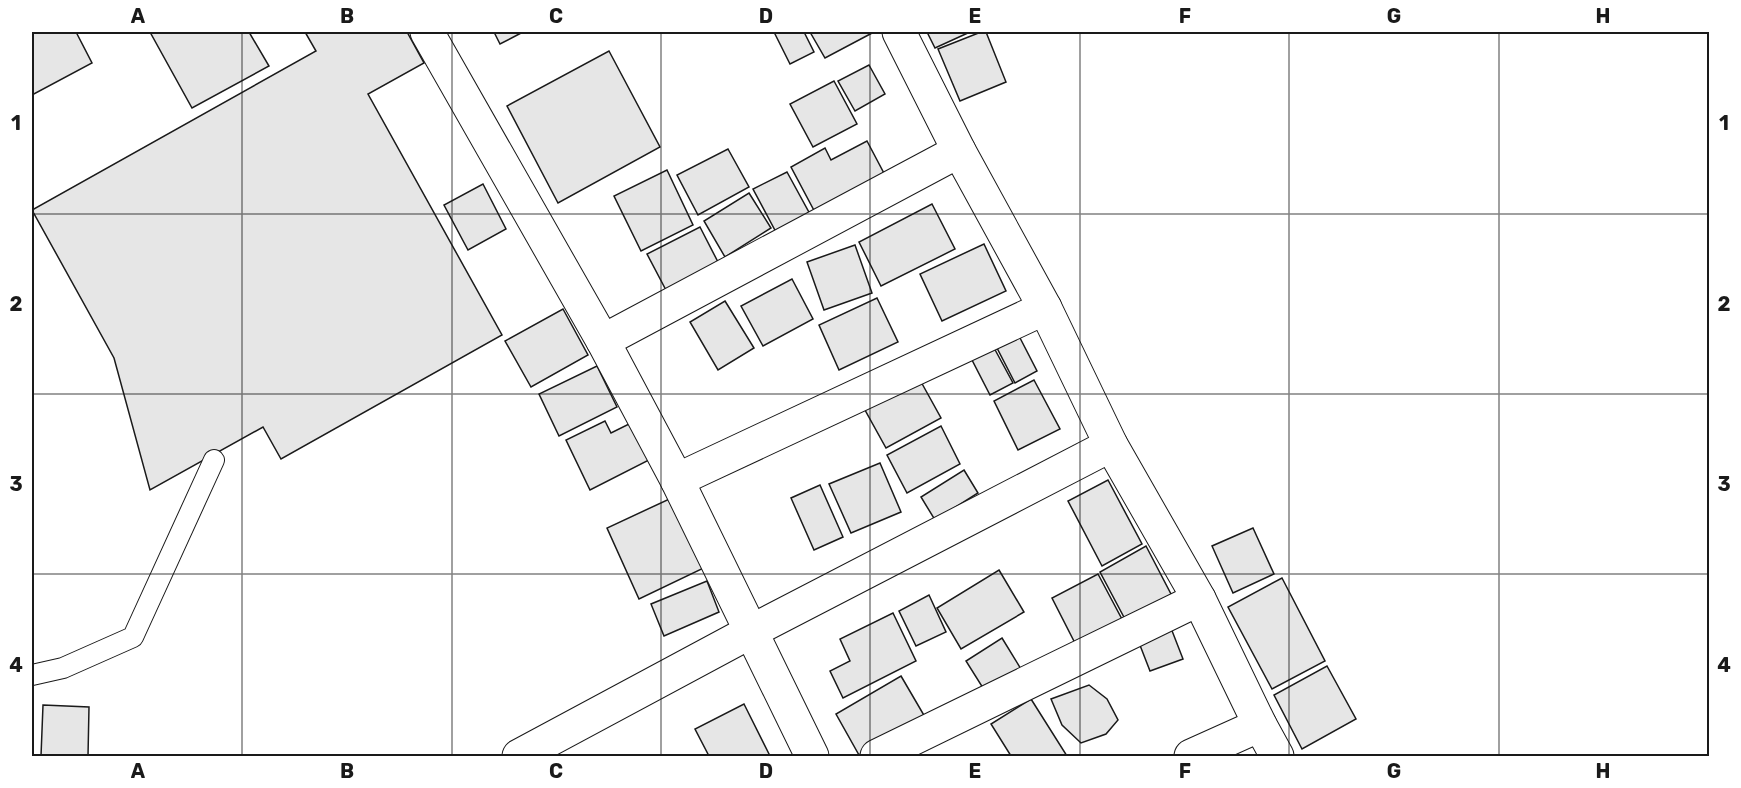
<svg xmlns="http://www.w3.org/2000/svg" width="1741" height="788" viewBox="0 0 1741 788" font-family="Rubik,sans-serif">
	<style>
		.building { fill: #e6e6e6; stroke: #1a1a1a; stroke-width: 1.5 }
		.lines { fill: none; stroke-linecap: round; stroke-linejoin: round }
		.service-casing { stroke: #1a1a1a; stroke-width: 22 }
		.minor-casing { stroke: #1a1a1a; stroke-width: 35 }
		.service { stroke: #fff; stroke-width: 20 }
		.minor { stroke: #fff; stroke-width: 33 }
		.grid { fill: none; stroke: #1a1a1a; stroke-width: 1.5; stroke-opacity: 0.55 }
		.neatline { fill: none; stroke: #1a1a1a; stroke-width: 2 }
		.grid-label { font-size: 20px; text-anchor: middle; font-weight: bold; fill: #1a1a1a }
	</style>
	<rect width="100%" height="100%" fill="#fff"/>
	<g class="building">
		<path d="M32,32H76L92,63L32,95Z"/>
		<path d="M150,32H249L269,66L192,108Z"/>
		<path d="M305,32H407L424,63L368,94L502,335L281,459L263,427L150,490L114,358L32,210L316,51Z"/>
		<path d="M494,32H523L500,44Z"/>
		<path d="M774,32H804L814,52L790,64Z"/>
		<path d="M810,32H874L825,58Z"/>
		<path d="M927,32H970L935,48Z"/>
		<path d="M981,32H986L1006,82L960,101L938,49Z"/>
		<path d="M609,51L660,147L558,203L507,106Z"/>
		<path d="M869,65L885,94L855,111L838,81Z"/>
		<path d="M834,81L857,124L813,147L790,104Z"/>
		<path d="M867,141L887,179L817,216L791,167L825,148L831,160Z"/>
		<path d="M728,149L749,187L698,215L677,175Z"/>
		<path d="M667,170L693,225L641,251L614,196Z"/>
		<path d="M787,172L811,216L777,234L753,189Z"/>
		<path d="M483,184L506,229L468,250L444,205Z"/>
		<path d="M749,193L771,228L725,257L704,221Z"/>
		<path d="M932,204L955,249L881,286L859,242Z"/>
		<path d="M700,227L719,264L667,292L647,254Z"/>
		<path d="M984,244L1006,291L942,321L920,274Z"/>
		<path d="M855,245L872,293L824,310L807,262Z"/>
		<path d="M792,279L813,319L763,346L741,306Z"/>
		<path d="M877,298L898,342L839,370L819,325Z"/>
		<path d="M725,301L754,348L718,370L690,322Z"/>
		<path d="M563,309L588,355L531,387L505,341Z"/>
		<path d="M1018,334L1037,371L1015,383L996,346Z"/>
		<path d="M993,346L1013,383L990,395L971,358Z"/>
		<path d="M597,366L617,407L559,436L539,394Z"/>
		<path d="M920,380L941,418L886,448L865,410Z"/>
		<path d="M1034,380L1060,429L1018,450L994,401Z"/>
		<path d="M605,421L611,433L631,423L649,460L590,490L566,440Z"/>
		<path d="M941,426L960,464L907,493L887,455Z"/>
		<path d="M880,463L901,512L851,533L829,484Z"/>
		<path d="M964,470L978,493L935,520L921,497Z"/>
		<path d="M1108,480L1142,544L1102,566L1068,501Z"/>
		<path d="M820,485L843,537L814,550L791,498Z"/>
		<path d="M678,495L710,565L639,599L607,528Z"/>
		<path d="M1253,528L1274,574L1233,593L1212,546Z"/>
		<path d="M1146,546L1172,596L1126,621L1100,572Z"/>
		<path d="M999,570L1024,612L961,649L937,608Z"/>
		<path d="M1098,574L1124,623L1078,649L1052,598Z"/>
		<path d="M1282,578L1325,661L1272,689L1228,607Z"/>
		<path d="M707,581L719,612L664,636L651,604Z"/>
		<path d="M929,595L946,632L916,646L899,611Z"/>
		<path d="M893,613L916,661L843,698L830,671L850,661L840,639Z"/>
		<path d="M1169,623L1183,659L1150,671L1136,635Z"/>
		<path d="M1002,638L1024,674L988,696L966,661Z"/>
		<path d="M1327,666L1356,719L1302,749L1274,695Z"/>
		<path d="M901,676L925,717L859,755L836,714Z"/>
		<path d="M1089,685L1107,699L1118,720L1106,734L1081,743L1062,725L1051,699Z"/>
		<path d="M1031,699L1067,756H1011L991,724Z"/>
		<path d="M744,704L770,756H709L695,729Z"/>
		<path d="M43,705L89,707L88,756H41Z"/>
	</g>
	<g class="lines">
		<g class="service-casing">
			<path id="service" d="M32,675L63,668L133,637L214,460"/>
		</g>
		<g class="minor-casing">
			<g id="minor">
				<path d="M427,32L603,341L677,480L812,756"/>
				<path d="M899,32L959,151L1045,308L1111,445L1199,599L1260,725L1277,756"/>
				<path d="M603,341L959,151"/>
				<path d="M677,480L1045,308"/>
				<path d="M519,756L750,632L1111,445"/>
				<path d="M877,756L1199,599"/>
				<path d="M1191,756L1260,725"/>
			</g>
		</g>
		<use href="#service" class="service"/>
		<use href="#minor" class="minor"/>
	</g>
	<path class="grid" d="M242,32V756M452,32V756M661,32V756M870,32V756M1080,32V756M1289,32V756M1499,32V756M32,214H1710M32,394H1710M32,574H1710"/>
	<rect width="1741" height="788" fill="none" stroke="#ffffff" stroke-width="66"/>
	<rect x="33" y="33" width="1675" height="722" class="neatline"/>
	<g class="grid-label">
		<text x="138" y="23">A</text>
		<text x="347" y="23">B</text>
		<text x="556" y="23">C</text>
		<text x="766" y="23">D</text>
		<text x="975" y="23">E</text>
		<text x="1185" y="23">F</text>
		<text x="1394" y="23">G</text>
		<text x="1603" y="23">H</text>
		<text x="16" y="130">1</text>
		<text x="1724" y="130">1</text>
		<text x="16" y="311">2</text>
		<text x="1724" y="311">2</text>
		<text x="16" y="491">3</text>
		<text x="1724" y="491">3</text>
		<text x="16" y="672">4</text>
		<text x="1724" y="672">4</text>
		<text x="138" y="778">A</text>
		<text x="347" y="778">B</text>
		<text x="556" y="778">C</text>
		<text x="766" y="778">D</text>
		<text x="975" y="778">E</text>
		<text x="1185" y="778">F</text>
		<text x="1394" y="778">G</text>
		<text x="1603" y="778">H</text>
	</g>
</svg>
